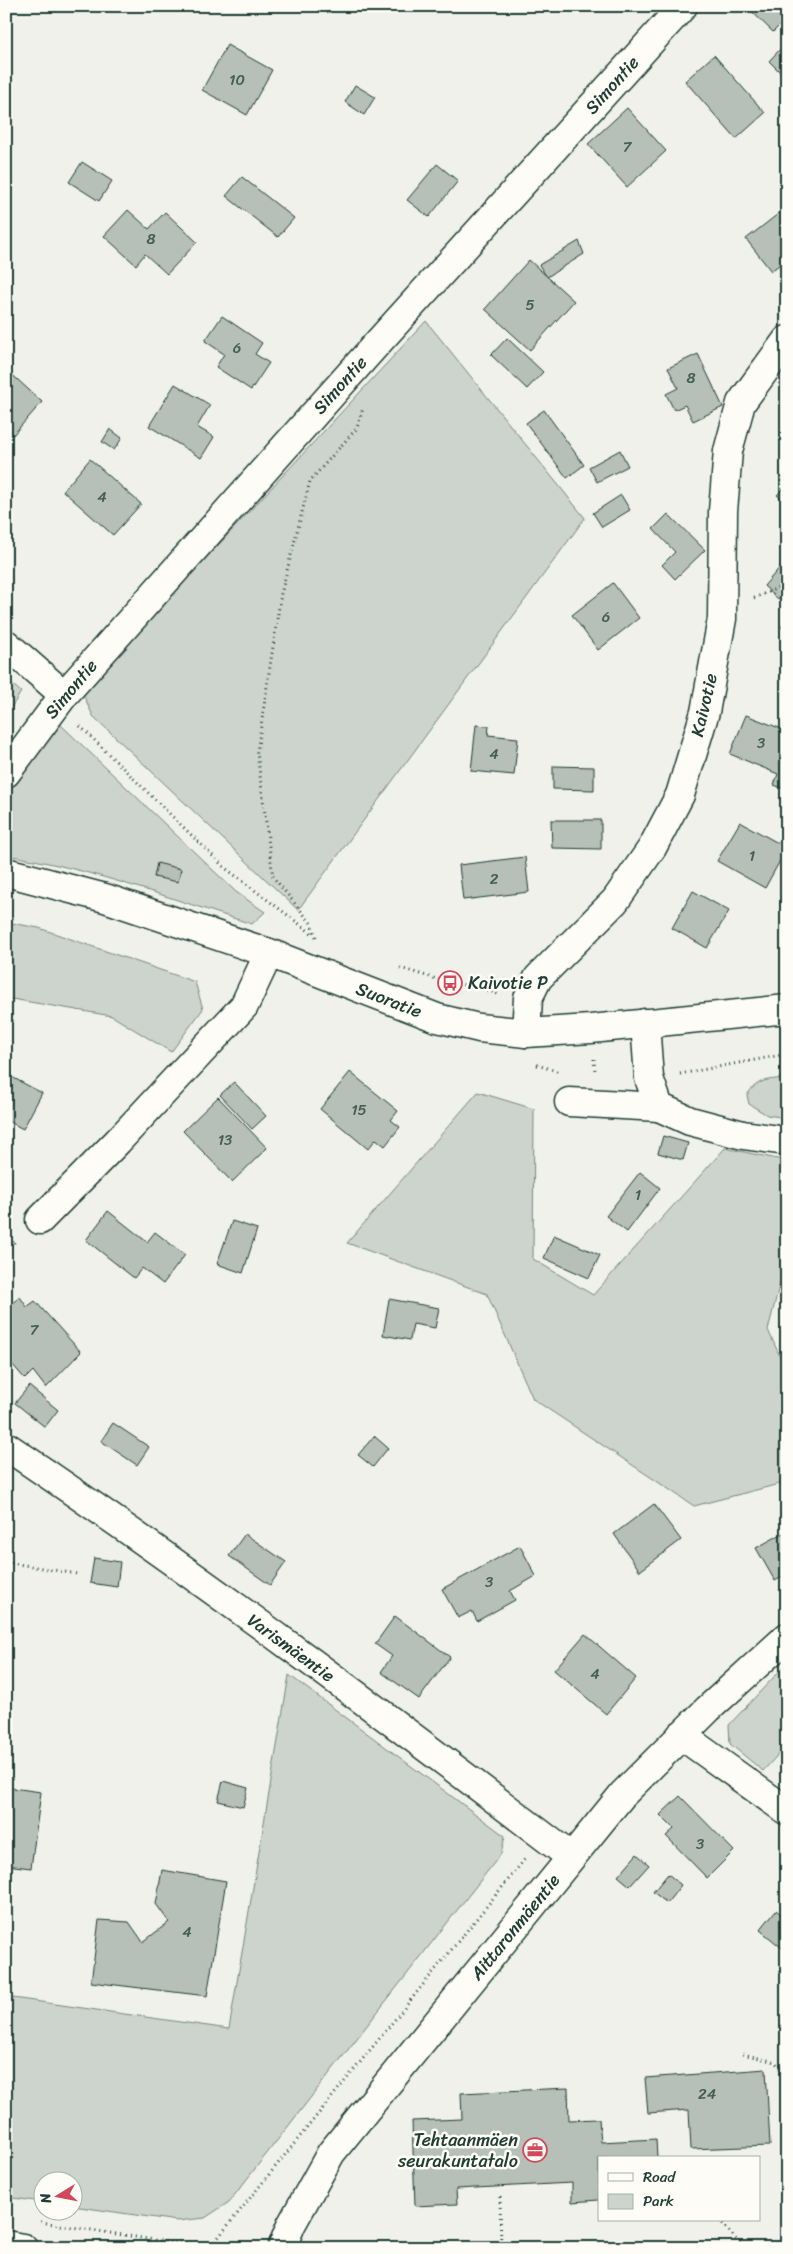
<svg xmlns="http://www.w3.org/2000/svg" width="793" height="2254" viewBox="0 0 793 2254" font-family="Sriracha,sans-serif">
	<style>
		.green { fill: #cdd3cd; stroke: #768880 }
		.building { fill: #b6bfb8; stroke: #1f3d34 }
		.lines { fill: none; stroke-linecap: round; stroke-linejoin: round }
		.street-casing { stroke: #1f3d34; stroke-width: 31 }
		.secondary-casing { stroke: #1f3d34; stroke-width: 31 }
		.path { stroke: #1f3d34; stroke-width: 3; stroke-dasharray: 1 4; stroke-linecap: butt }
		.street { stroke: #fdfcf7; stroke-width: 28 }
		.secondary { stroke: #fdfcf7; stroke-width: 28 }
		.labels { text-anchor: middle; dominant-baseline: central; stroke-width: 5; stroke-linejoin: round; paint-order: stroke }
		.number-label { font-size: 15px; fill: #455e55 }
		.street-label { font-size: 18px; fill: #1f3d34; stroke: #fdfcf7 }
		.poi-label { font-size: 18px; fill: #1f3d34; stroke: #fdfcf7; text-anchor: start }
	</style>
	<rect width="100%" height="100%" fill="#f0f1eb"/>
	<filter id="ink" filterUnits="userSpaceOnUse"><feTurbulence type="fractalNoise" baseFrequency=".02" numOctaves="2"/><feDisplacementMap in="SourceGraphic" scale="10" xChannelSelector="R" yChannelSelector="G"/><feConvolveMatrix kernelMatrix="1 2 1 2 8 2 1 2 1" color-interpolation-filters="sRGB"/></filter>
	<g filter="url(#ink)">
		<g class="green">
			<path d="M426,321L585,518L298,910L93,716L82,692Z"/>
			<path d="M6,679L21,692L6,716Z"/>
			<path d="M60,724L236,892L265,912L252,924C171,899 90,868 6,855V792Z"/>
			<path d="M6,922L39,928L195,982L203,1009L171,1052L112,1016L6,998Z"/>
			<path d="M787,1078V1118L767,1115L749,1104L747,1095C758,1078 769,1080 787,1078Z"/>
			<path d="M478,1092L534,1109L533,1259L593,1295L725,1148L787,1161V1255L768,1330L787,1372V1482L694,1506L533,1399L487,1294L347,1243Z"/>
			<path d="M787,1663V1745L763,1771L730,1744L729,1725Z"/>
			<path d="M289,1675L505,1836L501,1854L229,2202L205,2218L177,2221L73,2206L72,2182H42V2202L6,2197V1997L229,2029Z"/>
		</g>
		<g class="building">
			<path d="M746,6H787V18L773,32Z"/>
			<path d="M785,44L787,45V79L769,61Z"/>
			<path d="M227,45L272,70L247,115L202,90Z"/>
			<path d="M714,55L765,113L736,139L685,81Z"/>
			<path d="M355,85L375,97L364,115L345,102Z"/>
			<path d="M627,108L666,151L627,187L588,144Z"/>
			<path d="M82,162L112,181L99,201L69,182Z"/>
			<path d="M437,164L458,181L429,217L407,200Z"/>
			<path d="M242,177L294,218L278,237L226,196Z"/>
			<path d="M787,207V259L771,271L746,239Z"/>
			<path d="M128,210L149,229L165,212L197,242L167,274L145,254L136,265L104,236Z"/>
			<path d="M579,241L584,254L547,277L539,265Z"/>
			<path d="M529,260L574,301L530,350L485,309Z"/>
			<path d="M222,316L262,343L255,354L269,363L251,390L216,367L224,354L205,341Z"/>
			<path d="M507,338L543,372L527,389L491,355Z"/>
			<path d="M698,354L723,407L693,421L685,405L674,410L666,394L678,388L668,368Z"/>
			<path d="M6,369L42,402L13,435L6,429Z"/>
			<path d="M175,384L210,405L197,427L214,437L201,458L149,426Z"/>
			<path d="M544,410L584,465L567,478L526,423Z"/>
			<path d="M110,429L122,438L114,450L102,442Z"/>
			<path d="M620,450L628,466L597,482L589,467Z"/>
			<path d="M90,459L141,504L113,535L63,491Z"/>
			<path d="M787,485V504L777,495Z"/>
			<path d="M621,495L630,510L602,527L593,513Z"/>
			<path d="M668,514L705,550L675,579L662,565L675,552L653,529Z"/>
			<path d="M781,566L787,571V589L778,599L764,586Z"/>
			<path d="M613,583L639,618L598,650L572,615Z"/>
			<path d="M787,619V632L781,627Z"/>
			<path d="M746,715L787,731V790L774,785L778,774L730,754Z"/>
			<path d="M476,725L489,726L488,735L518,738L514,775L471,771Z"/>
			<path d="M553,766L594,767V790L553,789Z"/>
			<path d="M551,820H601V849L552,848Z"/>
			<path d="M740,822L787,848L765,888L717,861Z"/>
			<path d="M525,857L529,892L463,900L459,865Z"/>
			<path d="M157,863L181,869L178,882L154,877Z"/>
			<path d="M693,891L729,911L707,948L672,928Z"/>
			<path d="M350,1072L398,1111L391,1120L400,1127L385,1146L376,1139L368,1149L320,1109Z"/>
			<path d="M6,1074L42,1093L23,1129L6,1120Z"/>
			<path d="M234,1082L266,1116L252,1129L220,1095Z"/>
			<path d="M218,1097L267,1148L232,1182L183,1131Z"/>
			<path d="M663,1136L688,1143L683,1160L658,1153Z"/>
			<path d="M640,1172L660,1188L627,1232L606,1216Z"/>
			<path d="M108,1211L147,1242L155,1232L185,1255L163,1284L142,1268L134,1278L86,1240Z"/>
			<path d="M232,1221L257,1229L243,1273L217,1264Z"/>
			<path d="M554,1235L600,1255L589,1278L544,1258Z"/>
			<path d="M20,1297L27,1307L35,1301L81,1352L46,1388L33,1371L25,1379L6,1357V1308Z"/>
			<path d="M389,1299L439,1308L435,1328L413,1324L410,1340L383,1335Z"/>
			<path d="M29,1386L58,1410L45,1427L15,1403Z"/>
			<path d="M113,1423L149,1447L137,1465L101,1441Z"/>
			<path d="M374,1436L388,1448L373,1467L358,1455Z"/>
			<path d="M654,1504L681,1540L640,1571L614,1534Z"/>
			<path d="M787,1531V1574L775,1581L756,1548Z"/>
			<path d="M245,1534L286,1562L270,1585L229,1556Z"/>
			<path d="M520,1546L536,1576L510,1591L515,1600L477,1621L472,1611L458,1618L442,1589Z"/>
			<path d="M94,1558L120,1562L117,1587L90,1583Z"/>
			<path d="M395,1616L450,1657L419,1699L381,1672L392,1656L375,1644Z"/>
			<path d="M585,1634L636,1678L606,1714L554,1670Z"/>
			<path d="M223,1781L248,1788L243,1807L218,1801Z"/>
			<path d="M6,1787L41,1792L31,1868L6,1865Z"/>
			<path d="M680,1796L734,1851L707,1878L666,1836L674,1829L660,1815Z"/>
			<path d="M637,1854L649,1865L630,1886L618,1876Z"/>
			<path d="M162,1870L226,1881L207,1996L91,1982L99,1920L129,1922L143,1942L169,1922L156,1904Z"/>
			<path d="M668,1874L681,1885L667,1903L653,1892Z"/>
			<path d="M776,1910L787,1919V1952L760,1930Z"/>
			<path d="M766,2069L770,2146L691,2149L689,2110L648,2113L645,2078Z"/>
			<path d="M568,2088L569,2120L599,2119L601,2142L656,2139L657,2158H599V2200L572,2202V2183L456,2189L457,2204L415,2206L412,2121L462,2119L461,2093Z"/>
		</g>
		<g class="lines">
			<g class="street-casing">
				<g id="street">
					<path d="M6,644L64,695"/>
					<path d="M6,773L64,695L373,348L683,6"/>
					<path d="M645,1023L649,1078L659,1107L690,1121L743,1135L787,1141"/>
					<path d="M526,1033L528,998L538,978L615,901L652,848L680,795L705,712L722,619L723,511L728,451L741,403L787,340"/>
					<path d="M569,1102L659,1107"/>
					<path d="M40,1220L118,1141L244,1006L269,953"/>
					<path d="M6,1446C199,1576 386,1716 571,1857"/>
					<path d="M681,1735L787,1811"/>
					<path d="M6,2245L23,2248"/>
					<path d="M282,2248L291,2225L331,2153L623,1794L708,1709L787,1637"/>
				</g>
			</g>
			<g class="secondary-casing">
				<path id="secondary" d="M6,872L105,898L269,953L437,1018L479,1028L526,1033L591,1029L787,1009"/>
			</g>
			<g class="path">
				<path d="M754,598L787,584"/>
				<path d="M80,726L224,867L314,935"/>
				<path d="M316,937L311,923L273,877L257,752L281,594L310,481L357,428L363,408"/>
				<path d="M400,968L450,983L474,986L498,994"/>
				<path d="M594,1059L595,1072"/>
				<path d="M537,1065L560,1072"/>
				<path d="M680,1074L787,1054"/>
				<path d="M6,1249L17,1240"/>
				<path d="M6,1562L77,1574"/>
				<path d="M743,2054L775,2062L787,2075"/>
				<path d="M500,2197L501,2248"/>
				<path d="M719,2220L736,2239L748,2248"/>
				<path d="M41,2222L173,2243L212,2245L244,2241"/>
				<path d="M212,2245L525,1859"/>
			</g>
			<use href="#street" class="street"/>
			<use href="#secondary" class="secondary"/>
		</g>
	</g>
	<defs>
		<g id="bus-ring" transform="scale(1.25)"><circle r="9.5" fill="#fdfcf7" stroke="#d1495b" stroke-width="1.5"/><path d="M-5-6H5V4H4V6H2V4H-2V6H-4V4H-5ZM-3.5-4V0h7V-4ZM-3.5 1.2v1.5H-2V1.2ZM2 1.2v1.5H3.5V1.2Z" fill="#d1495b"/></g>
		<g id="office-ring" transform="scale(1.25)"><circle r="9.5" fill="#fdfcf7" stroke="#d1495b" stroke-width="1.5"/><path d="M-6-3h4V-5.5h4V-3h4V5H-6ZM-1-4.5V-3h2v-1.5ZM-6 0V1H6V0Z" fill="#d1495b"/></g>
	</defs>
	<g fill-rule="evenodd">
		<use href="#bus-ring" x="450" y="983"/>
		<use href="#office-ring" x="535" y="2150"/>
	</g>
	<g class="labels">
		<g class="number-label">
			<text x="237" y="80">10</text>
			<text x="627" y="147">7</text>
			<text x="151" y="239">8</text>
			<text x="530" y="305">5</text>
			<text x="237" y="348">6</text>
			<text x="691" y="378">8</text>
			<text x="102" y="497">4</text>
			<text x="606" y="617">6</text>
			<text x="761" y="743">3</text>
			<text x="494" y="754">4</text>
			<text x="752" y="856">1</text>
			<text x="494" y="879">2</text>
			<text x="359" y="1110">15</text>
			<text x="225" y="1140">13</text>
			<text x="638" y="1195">1</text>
			<text x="34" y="1330">7</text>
			<text x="489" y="1582">3</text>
			<text x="595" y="1674">4</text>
			<text x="700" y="1844">3</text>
			<text x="187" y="1932">4</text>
			<text x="707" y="2094">24</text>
		</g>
		<g class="street-label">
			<text transform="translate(612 85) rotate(-48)">Simontie</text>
			<text transform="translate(340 385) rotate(-48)">Simontie</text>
			<text transform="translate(71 689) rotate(-50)">Simontie</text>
			<text transform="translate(704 705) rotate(-77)">Kaivotie</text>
			<text transform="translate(389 1000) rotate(21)">Suoratie</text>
			<text transform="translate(291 1648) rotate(36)">Varismäentie</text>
			<text transform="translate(515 1927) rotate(-51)">Aittaronmäentie</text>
		</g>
		<g class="poi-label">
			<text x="468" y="983">Kaivotie P</text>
			<text x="518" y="2140" text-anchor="end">Tehtaanmäen<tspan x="518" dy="21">seurakuntatalo</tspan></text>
		</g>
	</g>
	<rect width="793" height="2254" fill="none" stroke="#fdfcf7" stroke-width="25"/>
	<rect x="12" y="12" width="768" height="2229" fill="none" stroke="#1f3d34" stroke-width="2" filter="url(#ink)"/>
	<rect x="598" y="2156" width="162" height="65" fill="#fdfcf7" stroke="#a4b0a9"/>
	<rect x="608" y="2173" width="25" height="8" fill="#fdfcf7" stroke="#a4b0a9"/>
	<text x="643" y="2182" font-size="15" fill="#1f3d34">Road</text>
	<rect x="608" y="2194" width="25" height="15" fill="#cdd3cd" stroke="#a4b0a9"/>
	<text x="643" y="2206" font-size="15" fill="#1f3d34">Park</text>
	<g transform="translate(58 2196) rotate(260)"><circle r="24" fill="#fdfcf7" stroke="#a4b0a9"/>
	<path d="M0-4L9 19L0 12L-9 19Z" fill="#d1495b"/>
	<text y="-8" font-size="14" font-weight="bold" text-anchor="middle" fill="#1f3d34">N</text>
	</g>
</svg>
